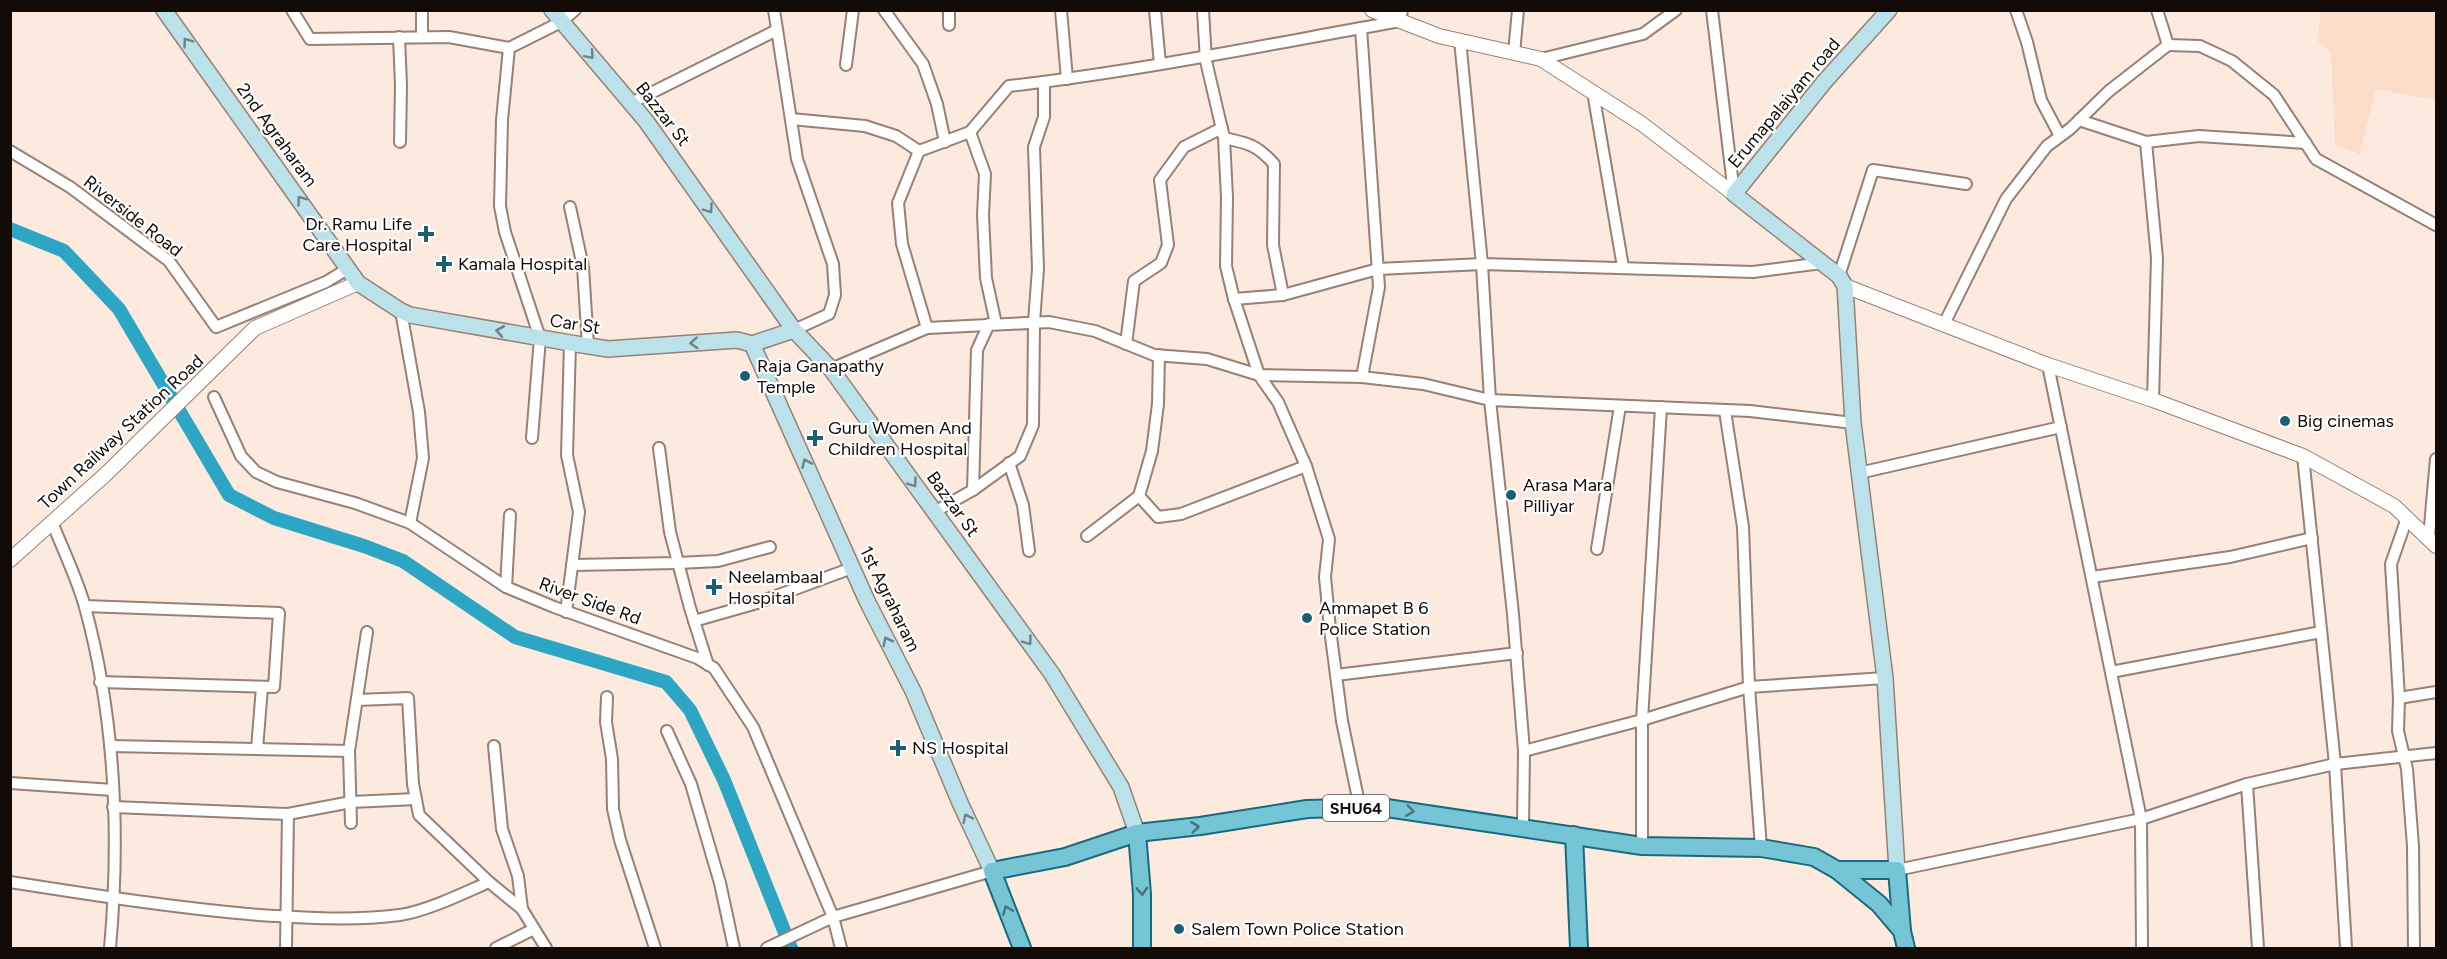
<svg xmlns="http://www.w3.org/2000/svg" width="2447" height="959" viewBox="0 0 2447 959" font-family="Figtree,sans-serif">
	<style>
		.built { fill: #fadcc9 }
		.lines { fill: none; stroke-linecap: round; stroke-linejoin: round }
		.canal { stroke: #2ca6c4; stroke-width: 14 }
		.minor-casing { stroke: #968174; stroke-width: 14 }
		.tertiary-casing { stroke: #968174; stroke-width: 16 }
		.secondary-casing { stroke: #968174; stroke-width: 18 }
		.primary-casing { stroke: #186b7d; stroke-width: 20 }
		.minor { stroke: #fff; stroke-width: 10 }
		.tertiary { stroke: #fff; stroke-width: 14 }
		.secondary { stroke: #bbe2eb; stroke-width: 15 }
		.primary { stroke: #76c5d7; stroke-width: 16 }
		.oneway { stroke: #6f8184 }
		.oneway2 { stroke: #497179 }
		.poi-dot { fill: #1b6072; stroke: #fff; stroke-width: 2 }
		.labels { text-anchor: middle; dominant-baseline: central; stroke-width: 4.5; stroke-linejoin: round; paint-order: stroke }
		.shield { fill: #fff; stroke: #595451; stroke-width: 1.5 }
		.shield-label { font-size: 16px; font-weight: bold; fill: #120b07 }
		.street-label { font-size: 18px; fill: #120b07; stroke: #fff }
		.poi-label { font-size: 18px; fill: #120b07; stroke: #fff; text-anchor: start }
	</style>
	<rect width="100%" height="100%" fill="#fdeadf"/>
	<path class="built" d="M2321,11H2436V100L2376,89L2360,154L2335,145L2331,53L2317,40Z"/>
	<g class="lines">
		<path class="canal" d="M10,229L64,251L119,309L229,495L274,518L364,546L403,561L515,637L666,682L690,710L724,780L791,948"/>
		<g class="minor-casing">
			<g id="minor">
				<path d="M292,10L310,39L449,37L509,48L561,22L575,10"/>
				<path d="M774,10L797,159L833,264L835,295L829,314L794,330"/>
				<path d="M884,10L923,64L937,104L945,142"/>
				<path d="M949,10V25"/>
				<path d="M1061,10L1067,79"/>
				<path d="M1155,10L1160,64"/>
				<path d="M1203,10L1206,61L1224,138L1227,197L1226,266L1234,299L1259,375L1278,402L1306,466L1329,539L1325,577L1330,629L1342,721L1360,808"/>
				<path d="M1712,10L1734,194"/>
				<path d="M2016,10L2027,42L2041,100L2060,136"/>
				<path d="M1361,28L1379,287L1362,377"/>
				<path d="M399,37L401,85L400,142"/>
				<path d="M422,37V10"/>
				<path d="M1460,40L1482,264L1490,400L1513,614L1524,751L1523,827"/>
				<path d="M2168,45L2200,46L2232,61L2274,95L2316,159L2436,225"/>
				<path d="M509,48L502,120L500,206L505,232L540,338L532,438"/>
				<path d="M1514,53L1518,10"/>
				<path d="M1541,59L1643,34L1676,10"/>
				<path d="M846,65L853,10"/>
				<path d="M1593,92L1623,267"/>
				<path d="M631,103L777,30"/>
				<path d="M791,119L865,126L896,136L919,151"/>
				<path d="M2079,120L2146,142L2157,258L2153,400"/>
				<path d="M970,132L985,174L983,215L986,278L996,324"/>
				<path d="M1224,138C1248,143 1257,145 1274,164L1273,245L1283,295"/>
				<path d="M2146,142L2199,136L2306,143"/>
				<path d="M10,151L70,187L169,261L216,327L326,282L349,268"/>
				<path d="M570,207L583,267L588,346"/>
				<path d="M1839,276L1873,170L1966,184"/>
				<path d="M1234,299L1283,295L1378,269L1482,264L1753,272L1822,263"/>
				<path d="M401,311L419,412L423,458L410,523"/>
				<path d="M1944,324L2006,199L2047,146L2070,129L2109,91L2168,45L2157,10"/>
				<path d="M927,328L902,244L898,203L919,151L970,132L1009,86C1140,71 1270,44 1400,21L1402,10"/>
				<path d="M1126,344L1134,281L1161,263L1168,245L1160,180L1184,147L1222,128"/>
				<path d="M2048,365L2141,819L2142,948"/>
				<path d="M831,369L927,328L1049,322L1095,331L1154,355L1207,359L1259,375L1362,377L1423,384L1490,400L1750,411L1853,423"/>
				<path d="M214,397L241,456L256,472L277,482L355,503L410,523L506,587L554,607L697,658L714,668L753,727L833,917L841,948"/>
				<path d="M1725,411L1743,527L1749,687L1761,848"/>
				<path d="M659,448L670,532L690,608L708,665"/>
				<path d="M2303,456L2335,764L2346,948"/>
				<path d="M1009,463L1023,505L1029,551"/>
				<path d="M1859,473L2061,427"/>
				<path d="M973,490L1020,456L1033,425L1034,322L1038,269L1034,147L1044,117V82"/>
				<path d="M1139,496L1158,517L1181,514L1306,466"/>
				<path d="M934,512L973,490L977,350L989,324"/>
				<path d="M2407,518L2391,564L2399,698L2398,731L2407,769L2413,846L2414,948"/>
				<path d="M52,522C63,550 77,578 85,607C115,717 120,836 110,948"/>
				<path d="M1087,536L1139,496L1152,451L1158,404L1159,355"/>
				<path d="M2429,537L2436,459"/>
				<path d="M1597,549L1620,406"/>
				<path d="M572,565L678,563L718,561L770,547"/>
				<path d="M2092,577L2230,557L2312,538"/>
				<path d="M506,587L510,515"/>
				<path d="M85,606L279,613L274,687L100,682"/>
				<path d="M566,612L579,512L567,455L570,343"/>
				<path d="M694,621L757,603L852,568"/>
				<path d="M2111,672L2321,632"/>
				<path d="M1336,675L1517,653"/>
				<path d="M607,697L606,722L612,759L613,809L620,840L655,948"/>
				<path d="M2399,698L2436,692"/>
				<path d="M357,700L408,698L413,784L419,815L489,882L522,909L546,948"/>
				<path d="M667,731L691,784L720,883L734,948"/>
				<path d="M110,746L349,751"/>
				<path d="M494,746L502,829L518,876L522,909"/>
				<path d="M257,749L262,687"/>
				<path d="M1524,751L1642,720L1749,687L1885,678"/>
				<path d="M10,783L113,790"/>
				<path d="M2247,784L2258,948"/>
				<path d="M113,807L288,814"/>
				<path d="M351,823L349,751L367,632"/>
				<path d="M1642,846V720L1661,407"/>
				<path d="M1897,870L2141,819L2247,784L2335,764L2436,753"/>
				<path d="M10,882C93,895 176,908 259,915C306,918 353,921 400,915C427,911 464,893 489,882"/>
				<path d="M286,948L288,814L351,802L416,799"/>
				<path d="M496,948L534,929"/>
				<path d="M767,948L833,917L992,871"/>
			</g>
		</g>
		<g class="tertiary-casing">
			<g id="tertiary">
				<path d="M1372,10L1439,36L1541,59L1642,124L1734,194"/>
				<path d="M1845,286L2048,365L2153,400L2303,456L2394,506L2436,546"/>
				<path d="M10,560L106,474L255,328L358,283"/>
			</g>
		</g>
		<g class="secondary-casing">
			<g id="secondary">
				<path d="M164,10L358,283L401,311L410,315L570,343L608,349L737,340L752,344L794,330"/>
				<path d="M552,10L646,121L794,330L831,369L1052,674L1121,787L1137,833"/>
				<path d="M1889,10L1825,81L1734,194L1839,276L1845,286L1853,423L1885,678L1897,870"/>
				<path d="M752,344L867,601L913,691L961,805L992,871"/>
			</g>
		</g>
		<g class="primary-casing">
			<g id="primary">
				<path d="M1137,833L1142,894V948"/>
				<path d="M1574,835L1579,948"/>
				<path d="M1837,870H1897L1902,931"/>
				<path d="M1022,948L992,871L1065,857L1137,833L1200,826L1307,809L1380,807L1642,846L1761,848L1814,857L1837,870L1879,904L1902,931L1906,948"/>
			</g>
		</g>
		<use href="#minor" class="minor"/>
		<use href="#tertiary" class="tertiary"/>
		<use href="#secondary" class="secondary"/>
		<use href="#primary" class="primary"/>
	</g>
	<defs><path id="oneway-chevron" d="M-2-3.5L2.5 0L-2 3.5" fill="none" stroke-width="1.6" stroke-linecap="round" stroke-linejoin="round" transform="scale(1.5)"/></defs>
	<g class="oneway">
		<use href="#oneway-chevron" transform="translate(187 42) rotate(-126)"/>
		<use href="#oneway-chevron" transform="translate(590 55) rotate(49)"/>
		<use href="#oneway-chevron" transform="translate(301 200) rotate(-126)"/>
		<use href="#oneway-chevron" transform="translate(709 209) rotate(55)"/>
		<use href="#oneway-chevron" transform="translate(500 331) rotate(-170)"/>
		<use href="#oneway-chevron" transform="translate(694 343) rotate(176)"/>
		<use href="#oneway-chevron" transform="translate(806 463) rotate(-114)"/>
		<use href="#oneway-chevron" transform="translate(913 483) rotate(54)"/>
		<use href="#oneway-chevron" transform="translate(887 641) rotate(-117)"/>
		<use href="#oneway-chevron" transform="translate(1028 641) rotate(54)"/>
		<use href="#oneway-chevron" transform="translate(967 818) rotate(-115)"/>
	</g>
	<g class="oneway2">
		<use href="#oneway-chevron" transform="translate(1410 811) rotate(8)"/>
		<use href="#oneway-chevron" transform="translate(1195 827) rotate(-7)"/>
		<use href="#oneway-chevron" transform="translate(1142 891) rotate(87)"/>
		<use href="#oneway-chevron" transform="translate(1007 910) rotate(-112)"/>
	</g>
	<g class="poi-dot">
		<path d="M423 225h6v6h6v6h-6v6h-6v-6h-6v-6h6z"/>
		<path d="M441 255h6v6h6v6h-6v6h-6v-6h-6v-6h6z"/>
		<circle cx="745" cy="376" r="6"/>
		<circle cx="2285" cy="421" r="6"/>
		<path d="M812 429h6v6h6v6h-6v6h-6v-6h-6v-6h6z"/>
		<circle cx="1511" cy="495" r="6"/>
		<path d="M711 578h6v6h6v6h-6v6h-6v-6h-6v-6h6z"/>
		<circle cx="1307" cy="618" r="6"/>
		<path d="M895 739h6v6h6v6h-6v6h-6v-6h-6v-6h6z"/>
		<circle cx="1179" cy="929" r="6"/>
	</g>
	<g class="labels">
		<rect class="shield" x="1323" y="795" width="66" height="26" rx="4.5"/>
		<g class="shield-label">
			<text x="1356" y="808">SHU64</text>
		</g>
		<g class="street-label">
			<text transform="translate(1784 103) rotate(-50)">Erumapalaiyam road</text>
			<text transform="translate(663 114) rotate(52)">Bazzar St</text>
			<text transform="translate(277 135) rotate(54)">2nd Agraharam</text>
			<text transform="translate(133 216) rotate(38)">Riverside Road</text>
			<text transform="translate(575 324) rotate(9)">Car St</text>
			<text transform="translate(121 432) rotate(-43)">Town Railway Station Road</text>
			<text transform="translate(953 504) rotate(54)">Bazzar St</text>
			<text transform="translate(890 599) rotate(64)">1st Agraharam</text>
			<text transform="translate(590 601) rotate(20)">River Side Rd</text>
		</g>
		<g class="poi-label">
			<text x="412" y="224" text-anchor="end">Dr. Ramu Life<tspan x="412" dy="21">Care Hospital</tspan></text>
			<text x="458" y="264">Kamala Hospital</text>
			<text x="757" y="366">Raja Ganapathy<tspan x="757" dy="21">Temple</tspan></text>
			<text x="2297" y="421">Big cinemas</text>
			<text x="828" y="428">Guru Women And<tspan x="828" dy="21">Children Hospital</tspan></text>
			<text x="1523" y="485">Arasa Mara<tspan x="1523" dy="21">Pilliyar</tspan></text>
			<text x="728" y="577">Neelambaal<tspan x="728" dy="21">Hospital</tspan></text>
			<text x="1319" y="608">Ammapet B 6<tspan x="1319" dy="21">Police Station</tspan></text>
			<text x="912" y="748">NS Hospital</text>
			<text x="1191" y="929">Salem Town Police Station</text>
		</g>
	</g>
	<rect width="2447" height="959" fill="none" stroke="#120b07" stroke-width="24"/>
</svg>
